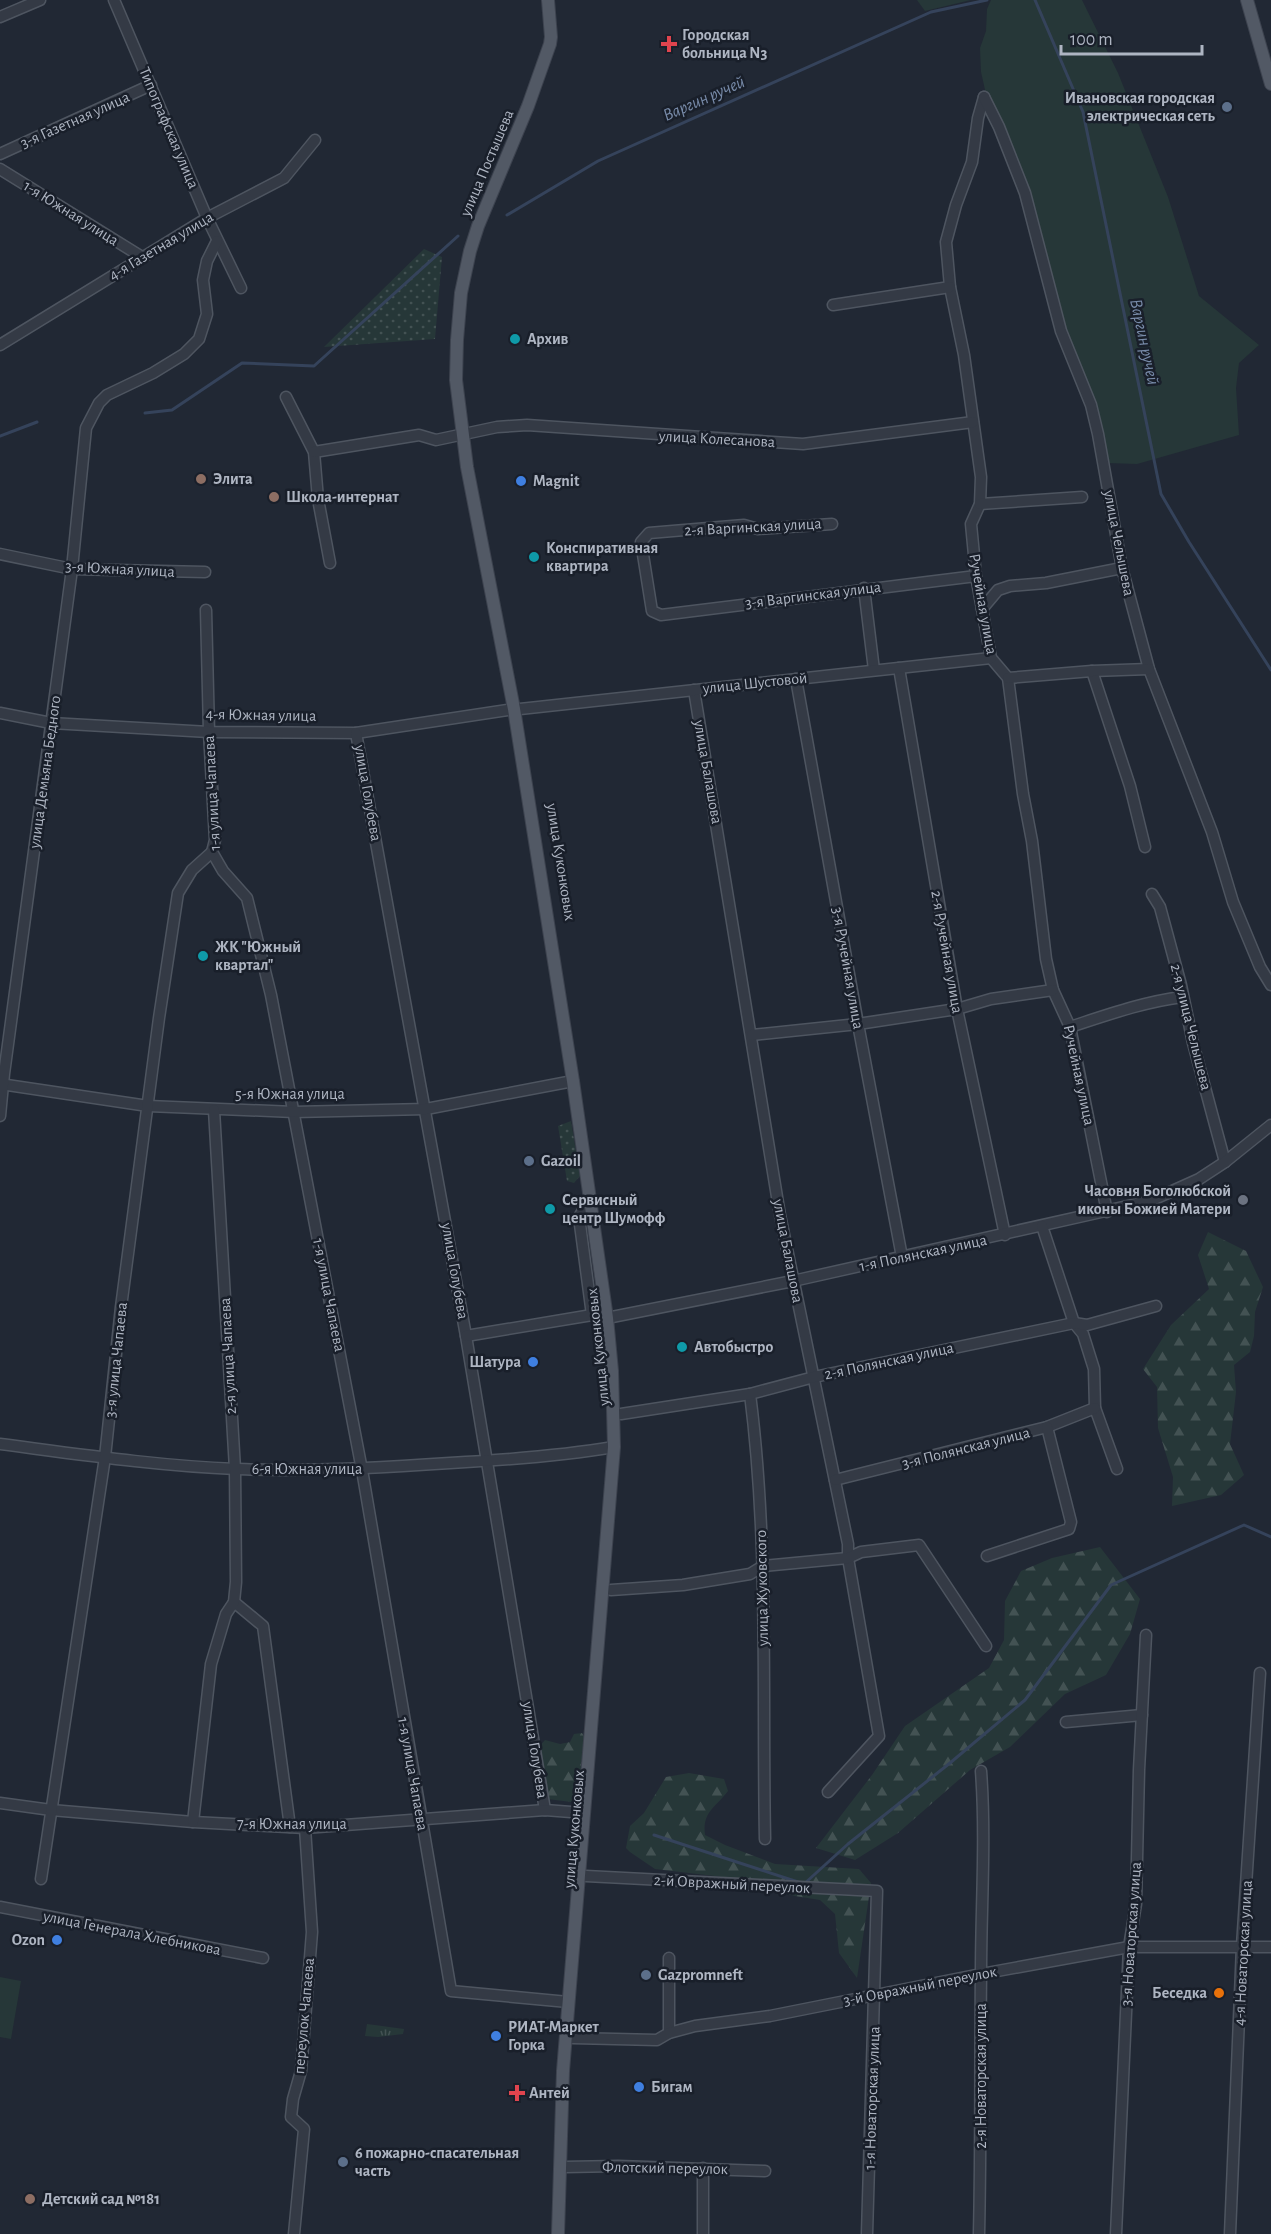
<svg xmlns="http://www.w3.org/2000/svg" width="1271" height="2234" viewBox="0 0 1271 2234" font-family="'Alegreya Sans',sans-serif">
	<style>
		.grass { fill: url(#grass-dots) }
		.forest { fill: url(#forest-firs) }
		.park { fill: url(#park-tufts) }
		.garden { fill: #263738 }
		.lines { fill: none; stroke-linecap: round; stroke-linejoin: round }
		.stream { stroke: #35435b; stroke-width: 3 }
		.minor-casing { stroke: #4e5560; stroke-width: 13 }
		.major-casing { stroke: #3d434f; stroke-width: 14 }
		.minor { stroke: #343a45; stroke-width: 10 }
		.major { stroke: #525965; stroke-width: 12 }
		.health-dot { fill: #e0444e; stroke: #191f2a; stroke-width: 2 }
		.service-dot { fill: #5c6f8a; stroke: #191f2a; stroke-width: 2 }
		.culture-dot { fill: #0f9aa8; stroke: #191f2a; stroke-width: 2 }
		.education-dot { fill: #8d6e63; stroke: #191f2a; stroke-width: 2 }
		.shop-dot { fill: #3f7fe0; stroke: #191f2a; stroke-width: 2 }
		.worship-dot { fill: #6b7280; stroke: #191f2a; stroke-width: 2 }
		.food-dot { fill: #e8710a; stroke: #191f2a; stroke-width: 2 }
		.labels { text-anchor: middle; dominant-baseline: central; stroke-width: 5; stroke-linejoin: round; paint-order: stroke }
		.poi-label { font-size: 16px; font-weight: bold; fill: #aeb5c2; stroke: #191f2a; text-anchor: start }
		.street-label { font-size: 16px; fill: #aeb5c2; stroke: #191f2a }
		.water-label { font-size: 18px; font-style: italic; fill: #788ba9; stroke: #191f2a }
	</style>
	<defs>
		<pattern id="grass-dots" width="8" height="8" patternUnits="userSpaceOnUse" patternTransform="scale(1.5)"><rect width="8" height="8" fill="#263738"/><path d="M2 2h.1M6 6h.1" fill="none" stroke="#435253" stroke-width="1.8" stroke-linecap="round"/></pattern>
		<pattern id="forest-firs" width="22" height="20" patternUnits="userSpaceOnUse" patternTransform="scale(1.5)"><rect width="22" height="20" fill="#263738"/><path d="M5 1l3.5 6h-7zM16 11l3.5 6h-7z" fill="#435253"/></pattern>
		<pattern id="park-tufts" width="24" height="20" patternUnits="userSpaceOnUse" patternTransform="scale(1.5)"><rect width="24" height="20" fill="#263738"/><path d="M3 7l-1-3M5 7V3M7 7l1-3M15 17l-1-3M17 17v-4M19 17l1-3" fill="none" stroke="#435253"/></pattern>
	</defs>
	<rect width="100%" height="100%" fill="#212834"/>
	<g class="grass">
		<path d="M424,249L442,257L435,339L324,347Z"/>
		<path d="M571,1121L580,1176L574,1183L567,1181L558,1126Z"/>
	</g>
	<g class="forest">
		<path d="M1208,1232L1246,1251L1263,1287L1255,1312L1254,1336L1250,1352L1234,1365L1236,1392L1230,1444L1244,1475L1221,1495L1172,1506L1173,1477L1158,1428L1157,1387L1143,1369L1171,1325L1209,1289L1198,1255Z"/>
		<path d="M1100,1547L1140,1599L1130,1634L1106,1675L1065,1694L1010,1747L970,1770L898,1833L855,1860L816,1848L872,1775L905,1726L989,1668L1004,1640L1005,1601L1021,1571L1052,1558Z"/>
		<path d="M582,1733L585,1738V1754L581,1767L580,1783L571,1802L548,1799L539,1747L545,1740L560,1744L570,1742L574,1734Z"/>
		<path d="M689,1773L724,1779L728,1791C715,1808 702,1812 705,1835L725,1845L775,1864L859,1869L871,1883L857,1978L839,1953L835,1914L820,1900L795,1896L732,1878L655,1869L630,1852L626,1848L630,1826L644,1813L666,1777Z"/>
	</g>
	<path class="park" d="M367,2024L404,2029L403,2034L378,2037L365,2036Z"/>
	<g class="garden">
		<path d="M917,0H971L925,11Z"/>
		<path d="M991,0H1082L1118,73L1168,197L1199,296L1259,345L1239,363L1236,388L1239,435L1137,464L1107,463L1103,430L1097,407L1074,362L1054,294L1039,222L988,103L981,72L980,48L986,31L987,9Z"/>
		<path d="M0,1977L21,1981L11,2039L0,2037Z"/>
	</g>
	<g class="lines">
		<g class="stream">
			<path d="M1035,0L1083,112L1161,494L1189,542L1271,670"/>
			<path d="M507,215L598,161L931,12L987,0"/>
			<path d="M145,413L172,410L242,363L314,366L458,236"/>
			<path d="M0,436L37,422"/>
			<path d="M654,1835L798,1882"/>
			<path d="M804,1884L848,1844L950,1763L1025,1700L1111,1585L1244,1525L1271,1537"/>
		</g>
		<g class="minor-casing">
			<g id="minor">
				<path d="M114,0L207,218L241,288"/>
				<path d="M0,17L40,0"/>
				<path d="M984,97L978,118L972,162L956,205L946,242L950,287L964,355L981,477L980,504L971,524L976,576L991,658L1008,678L1023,794L1032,841L1046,959L1053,990L1070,1027L1107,1212"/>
				<path d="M984,97L999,127L1025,193L1061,331L1091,405L1098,434L1122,568L1149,669L1212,832L1233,902L1260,967L1271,985"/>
				<path d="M0,154L151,85"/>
				<path d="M0,169L142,257"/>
				<path d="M833,305L950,287"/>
				<path d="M0,345L207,218L284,178L315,140"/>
				<path d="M286,397L314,452L318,499L330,563"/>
				<path d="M314,452L419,435L436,440L497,427L527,425L803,444L973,422"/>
				<path d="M980,504L1082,497"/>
				<path d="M832,524L758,529L744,525L649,533L641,542L652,611L661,615L976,576"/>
				<path d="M0,554L72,569L205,572"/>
				<path d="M864,588L874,670"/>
				<path d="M982,609L998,590L1010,586L1046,583L1122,568"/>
				<path d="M206,610L209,732L215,840L212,852L223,871L247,898L271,995L362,1470L451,1991L568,2002"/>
				<path d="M899,668L957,1009L1005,1235"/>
				<path d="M1092,671L1130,786L1145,847"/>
				<path d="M1008,678L1092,671L1149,669"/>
				<path d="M796,679L858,1024L902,1257"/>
				<path d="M694,690L780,1215L848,1544V1558L879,1736L828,1792"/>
				<path d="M520,709L991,658"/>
				<path d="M0,713L51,723L209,732L356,733L514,709"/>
				<path d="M356,733L466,1336L545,1810"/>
				<path d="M1152,894L1160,907L1181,985L1193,1043L1225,1162"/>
				<path d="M1070,1027C1107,1015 1143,1002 1182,997"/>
				<path d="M752,1035L858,1024L957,1009L991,999L1053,990"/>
				<path d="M0,1084L148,1106L294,1112L426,1109L573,1081"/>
				<path d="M0,1116L4,1074L72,569L86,428L99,403L107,395L153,373L184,354L199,339L207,314L203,280L207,261L217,241"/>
				<path d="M590,1199L579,1217L592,1315L607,1318L793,1281L1150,1201L1199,1179L1225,1162L1271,1125"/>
				<path d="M1042,1226L1074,1323L1083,1334L1094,1369L1095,1408L1117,1469"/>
				<path d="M466,1336L592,1315"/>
				<path d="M750,1394C769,1542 762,1691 765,1839"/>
				<path d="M621,1414L750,1394L814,1377L1074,1323L1087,1325L1156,1306"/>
				<path d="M0,1444C77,1454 158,1466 236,1469C307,1472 379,1468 450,1463C505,1460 560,1456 614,1447"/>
				<path d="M835,1480L1047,1427L1095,1408"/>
				<path d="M987,1556L1069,1529L1071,1522L1047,1427"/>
				<path d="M611,1590L683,1585L750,1574L763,1566L848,1558L861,1552L919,1545L986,1646"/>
				<path d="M234,1602L263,1626L290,1827"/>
				<path d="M1066,1722L1142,1715"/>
				<path d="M0,1803L51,1810L193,1822L305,1828L545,1810L584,1813"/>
				<path d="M193,1822L211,1664L226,1614L234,1602L236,1582L235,1469L214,1110"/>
				<path d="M586,1876L877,1891L867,2234"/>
				<path d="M41,1879L105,1457L121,1307L159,1018L178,893L192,870L212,852"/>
				<path d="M0,1907L263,1958"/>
				<path d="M669,1958V2033"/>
				<path d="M573,2038L657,2040L669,2033L695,2026L770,2016L981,1974L1129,1947H1271"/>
				<path d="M565,2167L618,2166L765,2171"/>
				<path d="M294,2234L304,2129L291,2117L293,2099L301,2071L312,1932L305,1828"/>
				<path d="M703,2234V2168"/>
				<path d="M979,2234C981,2147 980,2060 981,1973C981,1906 986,1839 981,1771"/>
				<path d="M1116,2234L1129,1947L1136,1904L1139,1770L1146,1635"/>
				<path d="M1230,2234L1242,1946L1260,1673"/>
			</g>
		</g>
		<g class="major-casing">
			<g id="major">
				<path d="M548,0L551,37L550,44L528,106L478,226L470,251L461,293L457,340L456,380L467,467L514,709L573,1081L607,1318L612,1371L614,1447L563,2071L558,2234"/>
				<path d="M1247,0L1271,84"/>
			</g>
		</g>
		<use href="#minor" class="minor"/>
		<use href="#major" class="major"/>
	</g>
	<g class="health-dot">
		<path d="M666 35h6v6h6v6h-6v6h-6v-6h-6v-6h6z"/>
		<path d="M514 2084h6v6h6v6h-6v6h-6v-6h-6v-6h6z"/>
	</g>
	<g class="service-dot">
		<circle cx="1227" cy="107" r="6"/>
		<circle cx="529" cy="1161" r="6"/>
		<circle cx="646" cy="1975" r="6"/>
		<circle cx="343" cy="2162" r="6"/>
	</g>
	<g class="culture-dot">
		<circle cx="515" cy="339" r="6"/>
		<circle cx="534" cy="557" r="6"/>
		<circle cx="203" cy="956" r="6"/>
		<circle cx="550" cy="1209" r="6"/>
		<circle cx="682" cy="1347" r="6"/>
	</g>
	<g class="education-dot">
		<circle cx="201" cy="479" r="6"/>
		<circle cx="274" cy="497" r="6"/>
		<circle cx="30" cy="2199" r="6"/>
	</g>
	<g class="shop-dot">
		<circle cx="521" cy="481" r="6"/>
		<circle cx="533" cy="1362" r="6"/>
		<circle cx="57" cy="1940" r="6"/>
		<circle cx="496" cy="2036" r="6"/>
		<circle cx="639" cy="2087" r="6"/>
	</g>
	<circle class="worship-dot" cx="1243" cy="1200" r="6"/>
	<circle class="food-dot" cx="1219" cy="1993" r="6"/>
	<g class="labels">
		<g class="poi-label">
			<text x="682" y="35">Городская<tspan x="682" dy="18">больница N3</tspan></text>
			<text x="1215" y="98" text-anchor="end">Ивановская городская<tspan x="1215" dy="18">электрическая сеть</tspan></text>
			<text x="527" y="339">Архив</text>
			<text x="213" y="479">Элита</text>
			<text x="533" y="481">Magnit</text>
			<text x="286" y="497">Школа-интернат</text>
			<text x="546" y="548">Конспиративная<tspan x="546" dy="18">квартира</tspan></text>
			<text x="215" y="947">ЖК "Южный<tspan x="215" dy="18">квартал"</tspan></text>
			<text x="541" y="1161">Gazoil</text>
			<text x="1231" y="1191" text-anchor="end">Часовня Боголюбской<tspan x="1231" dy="18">иконы Божией Матери</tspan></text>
			<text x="562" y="1200">Сервисный<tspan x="562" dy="18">центр Шумофф</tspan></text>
			<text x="694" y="1347">Автобыстро</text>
			<text x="521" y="1362" text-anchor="end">Шатура</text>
			<text x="45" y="1940" text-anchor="end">Ozon</text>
			<text x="658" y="1975">Gazpromneft</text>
			<text x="1207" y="1993" text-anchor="end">Беседка</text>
			<text x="508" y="2027">РИАТ-Маркет<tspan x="508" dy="18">Горка</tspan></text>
			<text x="651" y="2087">Бигам</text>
			<text x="529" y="2093">Антей</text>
			<text x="355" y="2153">6 пожарно-спасательная<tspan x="355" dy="18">часть</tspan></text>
			<text x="42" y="2199">Детский сад №181</text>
		</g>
		<g class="street-label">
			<text transform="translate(75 120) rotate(-24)">3-я Газетная улица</text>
			<text transform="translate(169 128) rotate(67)">Типографская улица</text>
			<text transform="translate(487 163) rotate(-67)">улица Постышева</text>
			<text transform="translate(71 213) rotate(32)">1-я Южная улица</text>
			<text transform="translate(161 246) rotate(-31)">4-я Газетная улица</text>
			<text transform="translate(717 439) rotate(3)">улица Колесанова</text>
			<text transform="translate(753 527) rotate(-3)">2-я Варгинская улица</text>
			<text transform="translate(1119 543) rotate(79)">улица Челышева</text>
			<text transform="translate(120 569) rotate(3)">3-я Южная улица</text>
			<text transform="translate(813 595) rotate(-7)">3-я Варгинская улица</text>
			<text transform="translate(983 604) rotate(80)">Ручейная улица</text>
			<text transform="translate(755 683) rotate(-6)">улица Шустовой</text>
			<text transform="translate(261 715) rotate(1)">4-я Южная улица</text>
			<text transform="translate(45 772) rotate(-82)">улица Демьяна Бедного</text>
			<text transform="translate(708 772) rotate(80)">улица Балашова</text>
			<text transform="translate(212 793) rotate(-93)">1-я улица Чапаева</text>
			<text transform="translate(368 793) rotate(80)">улица Голубева</text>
			<text transform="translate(561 862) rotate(81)">улица Куконковых</text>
			<text transform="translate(947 952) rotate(80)">2-я Ручейная улица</text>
			<text transform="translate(848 968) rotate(80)">3-я Ручейная улица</text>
			<text transform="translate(1191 1027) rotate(76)">2-я улица Челышева</text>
			<text transform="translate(1079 1075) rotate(78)">Ручейная улица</text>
			<text x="290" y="1094">5-я Южная улица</text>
			<text transform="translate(788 1251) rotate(79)">улица Балашова</text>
			<text transform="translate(923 1253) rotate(-12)">1-я Полянская улица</text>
			<text transform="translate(455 1271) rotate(80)">улица Голубева</text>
			<text transform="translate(329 1295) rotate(79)">1-я улица Чапаева</text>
			<text transform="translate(598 1347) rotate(-96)">улица Куконковых</text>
			<text transform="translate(228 1356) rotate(-93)">2-я улица Чапаева</text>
			<text transform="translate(116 1360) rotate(-84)">3-я улица Чапаева</text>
			<text transform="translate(889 1361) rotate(-12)">2-я Полянская улица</text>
			<text transform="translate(966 1448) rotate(-14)">3-я Полянская улица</text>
			<text x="307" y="1469">6-я Южная улица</text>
			<text transform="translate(762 1588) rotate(-91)">улица Жуковского</text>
			<text transform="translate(535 1750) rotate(81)">улица Голубева</text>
			<text transform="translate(413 1774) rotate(80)">1-я улица Чапаева</text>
			<text x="292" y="1824">7-я Южная улица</text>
			<text transform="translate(574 1829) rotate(-85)">улица Куконковых</text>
			<text transform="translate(732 1884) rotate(3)">2-й Овражный переулок</text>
			<text transform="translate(132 1933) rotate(11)">улица Генерала Хлебникова</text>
			<text transform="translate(1131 1934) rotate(-86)">3-я Новаторская улица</text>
			<text transform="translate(1243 1953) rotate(-87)">4-я Новаторская улица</text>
			<text transform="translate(920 1986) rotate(-11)">3-й Овражный переулок</text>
			<text transform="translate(304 2016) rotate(-85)">переулок Чапаева</text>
			<text transform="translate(981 2076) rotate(-90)">2-я Новаторская улица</text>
			<text transform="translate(872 2098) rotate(-88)">1-я Новаторская улица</text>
			<text transform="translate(665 2168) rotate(1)">Флотский переулок</text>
		</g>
		<g class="water-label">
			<text transform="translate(704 99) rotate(-24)">Варгин ручей</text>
			<text transform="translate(1144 342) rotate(78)">Варгин ручей</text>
		</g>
	</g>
	<path d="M1061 45v9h141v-9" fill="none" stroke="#aeb5c2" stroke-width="3"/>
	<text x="1070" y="45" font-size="18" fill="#aeb5c2" stroke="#191f2a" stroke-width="4.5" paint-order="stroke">100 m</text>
</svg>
